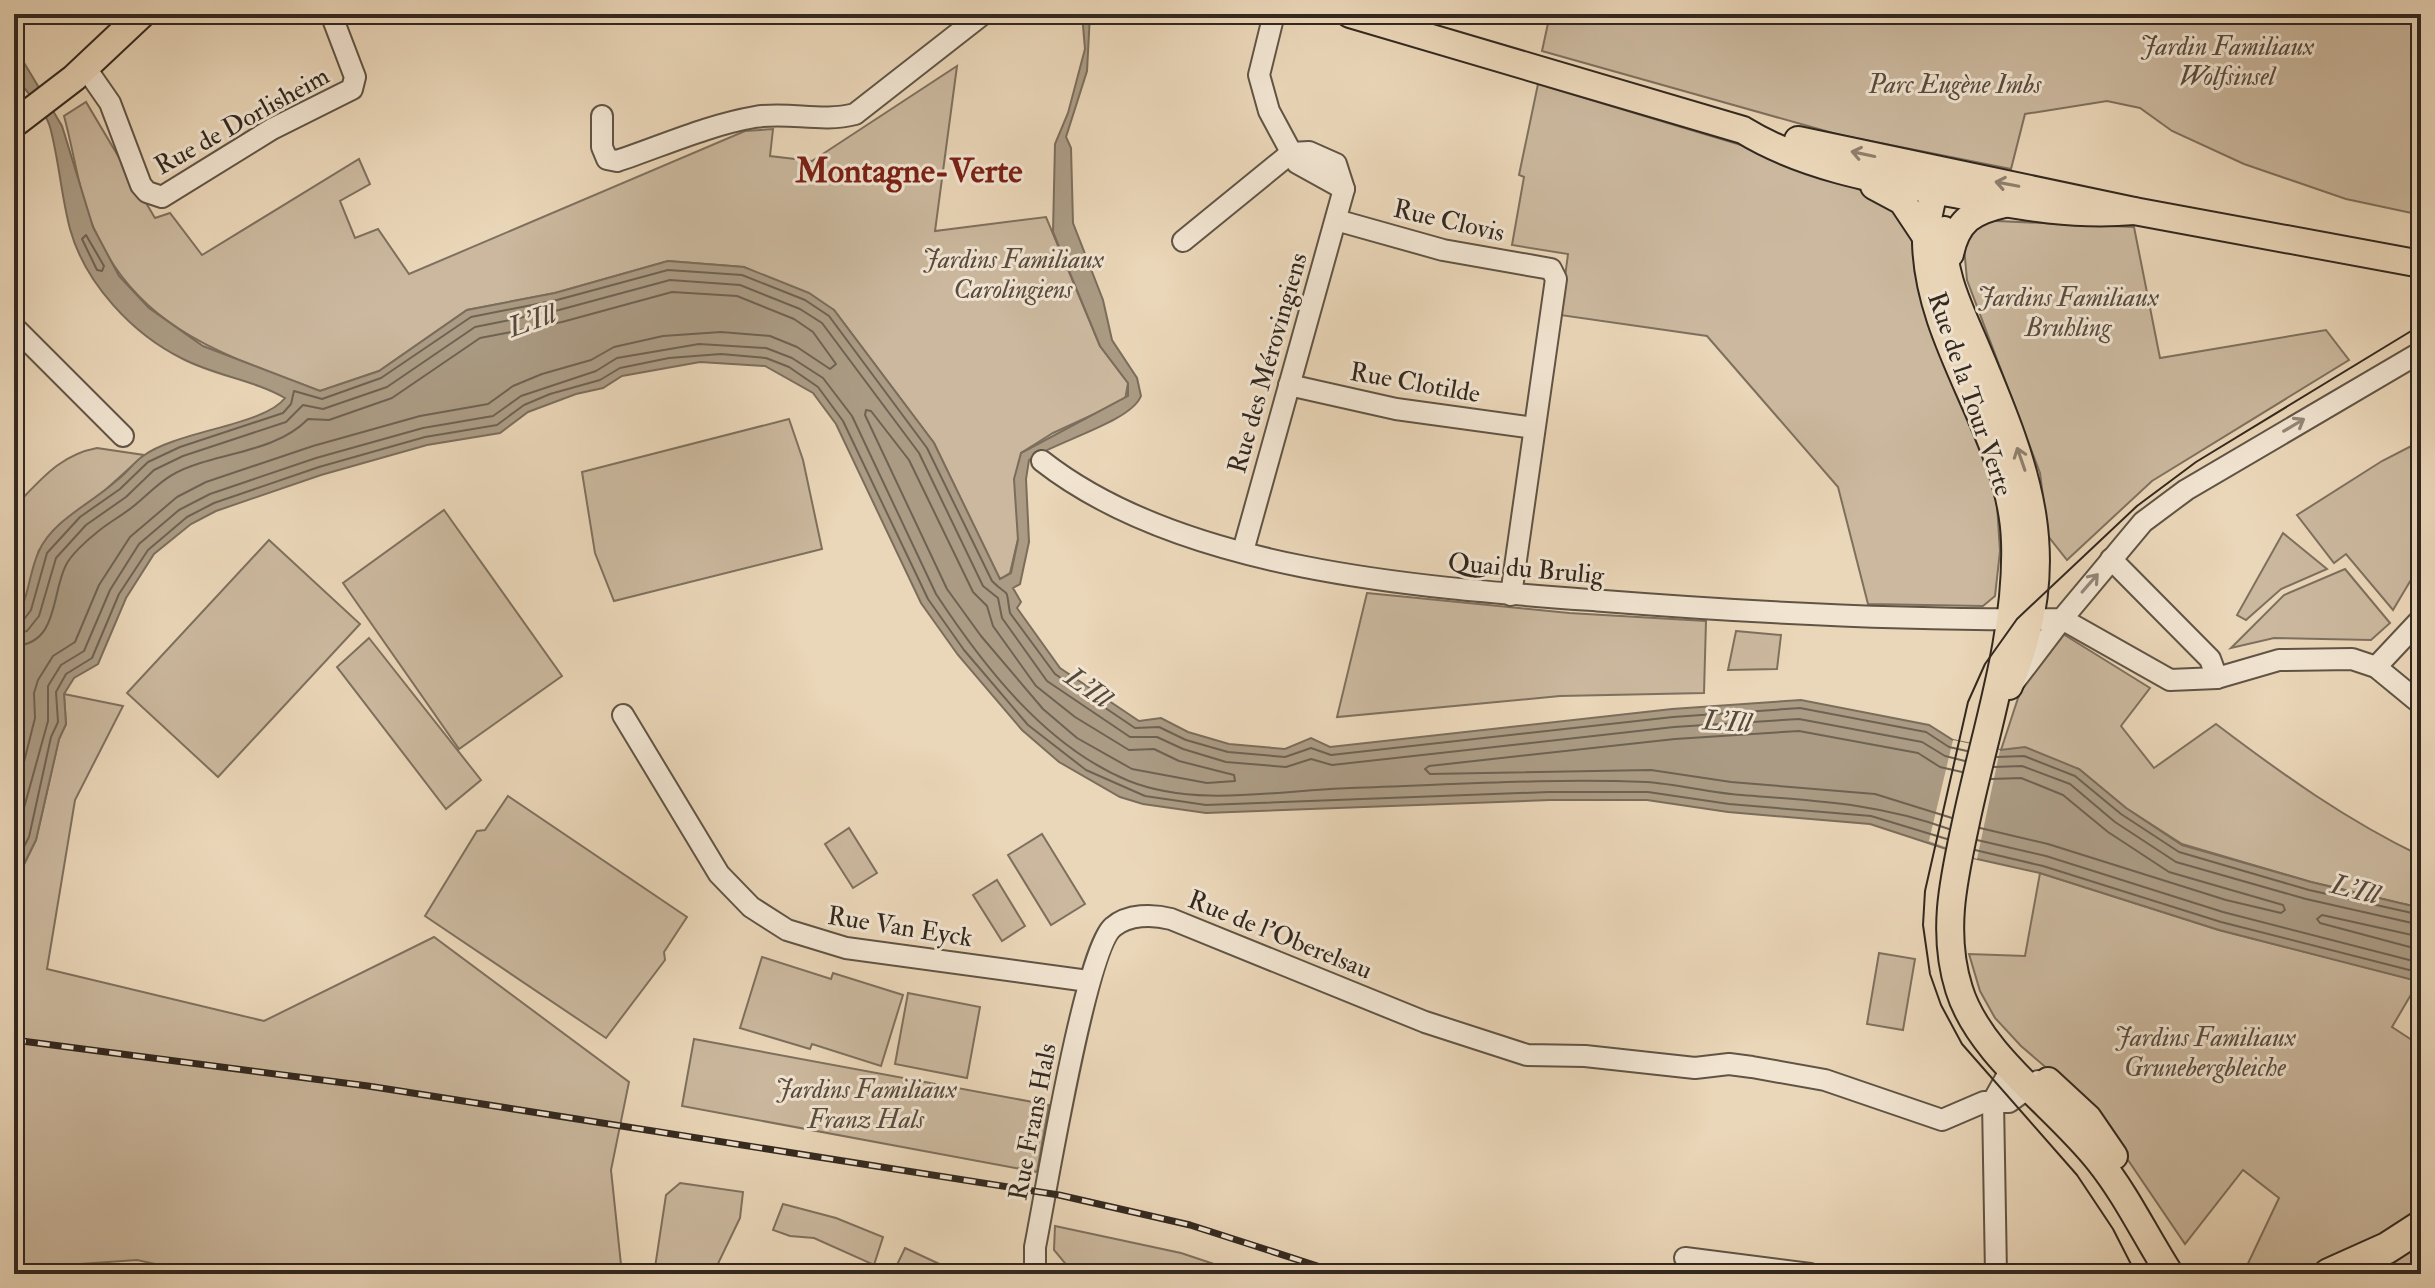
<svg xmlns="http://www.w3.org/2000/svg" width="2435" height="1288" viewBox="0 0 2435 1288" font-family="'IM FELL Double Pica',serif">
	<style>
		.green { fill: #cbb89e; stroke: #7e705e; stroke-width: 2 }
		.water { fill: #ab9b84; stroke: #7b6d5c; stroke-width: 2 }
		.pier { fill: #ead6b8 }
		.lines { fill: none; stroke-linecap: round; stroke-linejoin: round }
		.shore { stroke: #6e6252; stroke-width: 2 }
		.minor-casing { stroke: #605445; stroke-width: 24 }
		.major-casing { stroke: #32281f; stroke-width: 30 }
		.highway-casing { stroke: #32281f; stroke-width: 34 }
		.minor { stroke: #f1e4d1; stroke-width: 20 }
		.major { stroke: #ead6b8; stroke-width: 26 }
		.highway { stroke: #ead6b8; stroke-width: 30 }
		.tram { stroke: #32281f; stroke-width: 2 }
		.rail-casing { stroke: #32281f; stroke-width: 7 }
		.rail { stroke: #f1e4d1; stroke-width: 4; stroke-dasharray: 12; stroke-linecap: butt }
		.oneway { stroke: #8e7f6c }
		.oneway2 { stroke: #928678 }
		.labels { text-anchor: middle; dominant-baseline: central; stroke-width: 6; stroke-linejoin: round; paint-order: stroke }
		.park-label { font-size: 26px; font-style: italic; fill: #584c3f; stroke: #f1e4d1 }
		.street-label { font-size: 26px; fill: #32281f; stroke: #f1e4d1 }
		.water-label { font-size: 28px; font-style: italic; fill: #564a3d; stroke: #f1e4d1 }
		.district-label { font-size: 34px; font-weight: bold; fill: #7a1f14; stroke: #f1e4d1 }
	</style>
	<rect width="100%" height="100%" fill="#ead6b8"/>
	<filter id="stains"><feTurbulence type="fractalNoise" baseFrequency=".0025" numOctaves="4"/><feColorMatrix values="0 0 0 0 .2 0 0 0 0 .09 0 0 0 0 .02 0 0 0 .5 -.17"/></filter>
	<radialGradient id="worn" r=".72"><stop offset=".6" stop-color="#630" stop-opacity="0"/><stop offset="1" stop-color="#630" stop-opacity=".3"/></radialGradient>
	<g class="green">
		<path d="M1550,14H2421V215L2346,199L2244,164L2172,131L2140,108L2107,101L2025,114L2011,169L1840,135L1542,51Z"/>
		<path d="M957,66L935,231L1046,217L1100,346L1128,383L1125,400L1053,433L1021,453L1018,539L1010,573L1000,580L934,443L834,310L744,267L668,261L555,293L467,310L379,371L320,391C225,355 138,330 94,229C79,194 74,152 64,116L86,102L155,218L170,213L202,255L359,159L370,184L340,201L355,238L378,229L409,274L745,131L773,129L770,156L812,161Z"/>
		<path d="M1538,84L1751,148L1889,201L1911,236L1922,297L1985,460L1997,505L2000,551L1995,596L1983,606L1868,604L1838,487L1707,336L1560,315L1568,254L1512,245L1524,177L1519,175Z"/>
		<path d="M1974,220L2134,227L2160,358L2326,330L2349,360L2152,481L2067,560L2048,536L2040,473L1967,280L1964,247Z"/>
		<path d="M789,419L803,460L822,549L614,601L595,553L582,472Z"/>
		<path d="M2421,441V563L2393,610L2346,554L2334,563L2297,515L2382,461Z"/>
		<path d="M97,448L144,455L39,550L24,607L14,620V507C40,481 59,455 97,448Z"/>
		<path d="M444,510L562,676L459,749L343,583Z"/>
		<path d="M2283,533L2327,569L2281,589L2246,620L2237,615Z"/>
		<path d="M269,540L360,624L218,777L127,693Z"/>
		<path d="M2345,569L2390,623L2371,640L2274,638L2231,648L2284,595Z"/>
		<path d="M1367,593L1569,613L1706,621L1704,693L1560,696L1337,717Z"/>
		<path d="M1736,631L1781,635L1777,669L1728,670Z"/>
		<path d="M2063,634L2150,688L2121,726L2154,768L2216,724C2282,774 2346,820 2421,856V908L2311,882L2182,844L2126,808L2079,769L2001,750L2020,692Z"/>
		<path d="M369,638L481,780L446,809L337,667Z"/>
		<path d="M64,694L123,706L75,800L47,969L264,1021L434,937L629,1082L611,1170L622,1274H201L137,1260L36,1267L14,1274V885L36,840L59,739L66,724Z"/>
		<path d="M508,796L687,917L664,952L665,960L606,1038L425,916L477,831L485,830Z"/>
		<path d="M849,828L877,873L853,888L825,844Z"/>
		<path d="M1042,834L1085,904L1051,925L1008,855Z"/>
		<path d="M2040,873L2219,930L2419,981L2392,1027L2421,1046V1274H2243L2279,1198L2243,1170L2185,1244L2092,1107L2021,1046L1995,1018L1980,991L1969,954L2025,956Z"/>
		<path d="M997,880L1025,926L1002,941L973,895Z"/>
		<path d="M1879,953L1915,959L1903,1030L1867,1024Z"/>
		<path d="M762,957L831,979L833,973L903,995L881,1066L812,1044L810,1049L740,1028Z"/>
		<path d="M908,993L980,1007L967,1078L895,1064Z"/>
		<path d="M694,1039L1049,1105L1037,1172L682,1106Z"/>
		<path d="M680,1183L743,1192L740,1218L713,1274H654L666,1195Z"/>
		<path d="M783,1204L836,1218L883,1237L874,1265L814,1238L790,1236L773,1230Z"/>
		<path d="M1055,1226L1181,1253L1244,1274H1074L1054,1250Z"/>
		<path d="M905,1248L946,1267L942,1274L894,1271Z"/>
	</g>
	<path class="water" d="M1082,14H1090L1087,71L1066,137L1071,148L1073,223L1103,300L1112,340L1137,378L1141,396C1131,422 1054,442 1029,460L1026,479L1029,542L1020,584L1013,588L1021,602L1017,608L1060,668L1139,721L1161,718L1188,732L1229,744L1285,749L1311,738L1330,747L1672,709L1801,700L1929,725L1953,740L2000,750L2025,747L2079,769L2126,808L2182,845L2311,882L2421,908V982L2219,930L2040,873L1977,859L1870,824L1728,812L1647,800H1550L1206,813L1143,804L1120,797L1059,762L1022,730L958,655L921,603L836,424L813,393L765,366L700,362L622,376L603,388L576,394L528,412L500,433L427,445L321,475L216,511L191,524L154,554L126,598L98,664L74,678L64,694L66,724L59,739L36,840L14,884V620C30,599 28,574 39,551C53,520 92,503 116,481C126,474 133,463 143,456C177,431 265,425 285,398C254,380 216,376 183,359C132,334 85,283 70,229C61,195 59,160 50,127C45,108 17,84 14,71C12,64 14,54 14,46L62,126L93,227L119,276L149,308L203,346L320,391L379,371L467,310L555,293L668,261L744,267L809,293L834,310L934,443L1000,579L1011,573L1018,540L1014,479L1021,453L1128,396V383L1100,346L1053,232L1055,144L1068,113L1085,49Z"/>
	<path class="pier" d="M1953,740L2000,750L1977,859L1929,841Z"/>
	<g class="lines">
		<g class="shore">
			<path d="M86,235L104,266L102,271L97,270L82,239Z"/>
			<path d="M866,410L871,411L909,460L973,592L987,606L993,626L1036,686L1075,717L1129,750L1154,749L1179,761L1234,775L1235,781L1207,783L1132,769L1077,738L1043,709L981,636L947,589L865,415Z"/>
			<path d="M14,624L22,622L31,610L47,553L80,517L120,489L148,462L180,447L283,413L291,404L294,391L322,399L381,378L471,317L557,300L668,270L742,275L805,300L829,316L927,448L992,581C1011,600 1005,584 1010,613L1055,674L1135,728L1159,727L1186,740L1228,752L1285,757L1311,748L1331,755L1673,717L1800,708L1926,732L1949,747L1967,751"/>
			<path d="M14,634L27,631L39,616L56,558L86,525L126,497L154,470L183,456L286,422L303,405L323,409L387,387L475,327L559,310L670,280L740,285L800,309L822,323L919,453L983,586L998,598L1002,618L1047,681L1130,737H1157L1183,749L1226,762L1286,767L1311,759L1332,765L1674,727L1799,719L1922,742L1945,756L1965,761"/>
			<path d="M14,646C59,644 51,594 66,565C71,555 86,541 95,534C107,523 122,516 135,505C153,490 166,475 189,467C228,452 278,450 308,419L329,420L392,398L480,338L562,322L672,292L737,296L794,319L813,332L836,364L830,369L797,347L770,336L721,332L663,336L614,347L591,360L542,374L513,386L488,404L420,416L313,446L206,482L177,497L130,537L99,585L75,642L53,656L38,680L34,693L35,718L14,802"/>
			<path d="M1997,757L2024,756L2075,776L2121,814L2179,852L2309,890L2421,915"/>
			<path d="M1994,767L2022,766L2070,784L2115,822L2176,862L2306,899L2421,925"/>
			<path d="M1952,818L1875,794L1731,782L1651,770L1430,774L1425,769L1429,766L1675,739L1799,731L1918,753L1940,767L1962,772"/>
			<path d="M1980,828L2048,844L2226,900L2281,913L2285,910L2283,905L2169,872L2108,832L2063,795L2021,778L1991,779"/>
			<path d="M1977,840L2046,856L2223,912L2421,963"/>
			<path d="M14,844L48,721V686L61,665L84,651L110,590L139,544L179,510L210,494L316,458L423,428L493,416L521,396L596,371L617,358L699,344L766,348L792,358L823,378L852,416L936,594C984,667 1046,747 1129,781C1197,808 1279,790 1350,788C1449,785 1548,778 1646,782C1678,784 1710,793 1742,795C1816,801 1878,803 1949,829"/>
			<path d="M1975,850L2043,866L2221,922L2421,973"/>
			<path d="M14,866L29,837L51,737L58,722L56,692L66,674L92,658L119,594L148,550L187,517L214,503L319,467L425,437L497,425L524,405L550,394L600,380L620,368L669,358L721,354L766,358L789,367L818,387L843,421L928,599L964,650L1028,725L1086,770L1145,796L1206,805L1549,792H1648L1729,804L1871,816L1947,839"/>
			<path d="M2421,937L2322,915L2317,919L2320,923L2421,950"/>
		</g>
		<g class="minor-casing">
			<g id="minor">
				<path d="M1274,14L1259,75L1269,111L1297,163L1344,189"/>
				<path d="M85,67L110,103L141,185L147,192L162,197L272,129L352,89L355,77L331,14"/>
				<path d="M602,116V147L607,159L617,161C662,146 708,125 755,117C788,111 822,123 855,114L983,14"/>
				<path d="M1336,220L1443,250L1551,269L1556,279L1511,595"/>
				<path d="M1183,241L1291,153"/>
				<path d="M14,327L123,436"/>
				<path d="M1289,385L1396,409L1534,428"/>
				<path d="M1042,461C1185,573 1429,588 1604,601C1757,613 1909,621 2062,619L2143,522L2186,490L2421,352"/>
				<path d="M1243,551L1344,189L1336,164L1309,152L1291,153"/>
				<path d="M2111,559L2210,659L2217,678"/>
				<path d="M2376,667L2421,619"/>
				<path d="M2014,682L2062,619L2170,680L2217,678L2279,660L2352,659L2376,667L2421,704"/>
				<path d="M623,715L719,874L751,907L787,930L846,948L1088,981"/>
				<path d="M1685,1258L1810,1274"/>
				<path d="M1035,1274V1247C1045,1198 1085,950 1113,927C1128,914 1153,914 1171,919L1425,1022L1527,1055L1585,1056L1695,1068L1729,1064L1752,1067L1825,1080L1942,1120L1984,1102H2009L2038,1081"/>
				<path d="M1996,1274L1993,1101L2006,1078H2023"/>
			</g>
		</g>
		<g class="major-casing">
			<g id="major">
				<path d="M1350,14L1743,130C1808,170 1890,182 1965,196C2023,207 2075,216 2134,211"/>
				<path d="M14,124L74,78L142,14"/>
				<path d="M1798,140L2134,211L2421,264"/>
				<path d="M1939,171C1935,193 1925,219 1926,242C1928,347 2012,437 2015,542C2018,636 1985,731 1966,822C1954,878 1941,932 1959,989C1979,1055 2057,1107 2099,1161C2127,1196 2146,1237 2170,1274"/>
				<path d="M1874,186L1902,201L1926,237"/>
				<path d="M1944,230C1940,274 1962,313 1978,352C2029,473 2062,557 2009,686"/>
				<path d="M1950,254C1957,221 1972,211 2004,204"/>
				<path d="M2048,1081L2088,1118L2114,1156"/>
			</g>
		</g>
		<g class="highway-casing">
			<path id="highway" d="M2329,1274L2387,1248L2421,1226"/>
		</g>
		<use href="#minor" class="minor"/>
		<use href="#major" class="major"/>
		<use href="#highway" class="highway"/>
		<path class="tram" d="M2136,1274L2113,1229L2077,1175L1962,1044L1941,1005L1930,974L1923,925L1925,891L1968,702L1985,664L2017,619L2137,506L2196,462L2421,325"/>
		<g class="rail-casing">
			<path id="rail" d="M14,1040L368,1086L1059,1195L1190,1225L1342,1274"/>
		</g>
		<use href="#rail" class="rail"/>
	</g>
	<defs><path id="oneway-shaft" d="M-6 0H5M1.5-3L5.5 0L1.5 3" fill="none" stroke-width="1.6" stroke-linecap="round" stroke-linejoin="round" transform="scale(2)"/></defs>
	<g class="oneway">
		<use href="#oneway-shaft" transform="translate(1863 154) rotate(-168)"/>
		<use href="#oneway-shaft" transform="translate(2007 184) rotate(-169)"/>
		<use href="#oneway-shaft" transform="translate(2021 459) rotate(-109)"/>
	</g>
	<g class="oneway2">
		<use href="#oneway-shaft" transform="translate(2294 425) rotate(-31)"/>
		<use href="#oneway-shaft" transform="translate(2090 583) rotate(-49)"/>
	</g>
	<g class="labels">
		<g class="park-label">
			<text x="2227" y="47">Jardin Familiaux<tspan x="2227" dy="30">Wolfsinsel</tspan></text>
			<text x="1955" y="85">Parc Eugène Imbs</text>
			<text x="1013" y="260">Jardins Familiaux<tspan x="1013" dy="30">Carolingiens</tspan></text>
			<text x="2068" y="298">Jardins Familiaux<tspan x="2068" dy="30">Bruhling</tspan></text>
			<text x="2205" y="1038">Jardins Familiaux<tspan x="2205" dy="30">Grunebergbleiche</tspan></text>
			<text x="866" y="1090">Jardins Familiaux<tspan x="866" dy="30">Franz Hals</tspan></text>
		</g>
		<g class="street-label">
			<text transform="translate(242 121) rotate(-29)">Rue de Dorlisheim</text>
			<text transform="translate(1449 221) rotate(13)">Rue Clovis</text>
			<text transform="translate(1268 363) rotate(-74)">Rue des Mérovingiens</text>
			<text transform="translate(1415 383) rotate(10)">Rue Clotilde</text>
			<text transform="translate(1970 394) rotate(71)">Rue de la Tour Verte</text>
			<text transform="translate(1526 569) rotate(5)">Quai du Brulig</text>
			<text transform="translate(900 927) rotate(9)">Rue Van Eyck</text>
			<text transform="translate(1280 935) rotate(22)">Rue de l'Oberelsau</text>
			<text transform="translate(1033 1122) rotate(-79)">Rue Frans Hals</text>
		</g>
		<g class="water-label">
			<text transform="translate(532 321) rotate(-20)">L'Ill</text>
			<text transform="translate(1088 688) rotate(35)">L'Ill</text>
			<text transform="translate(1727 722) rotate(3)">L'Ill</text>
			<text transform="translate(2355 890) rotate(14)">L'Ill</text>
		</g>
		<g class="district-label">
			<text x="909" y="171">Montagne-Verte</text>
		</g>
	</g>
	<rect width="2435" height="1288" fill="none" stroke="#ead6b8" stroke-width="48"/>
	<rect x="16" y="16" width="2403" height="1256" fill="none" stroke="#32281f" stroke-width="4"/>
	<rect x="24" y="24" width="2387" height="1240" fill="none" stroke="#32281f" stroke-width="2"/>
	<rect width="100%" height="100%" filter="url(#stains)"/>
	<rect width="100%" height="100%" fill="url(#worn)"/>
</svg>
